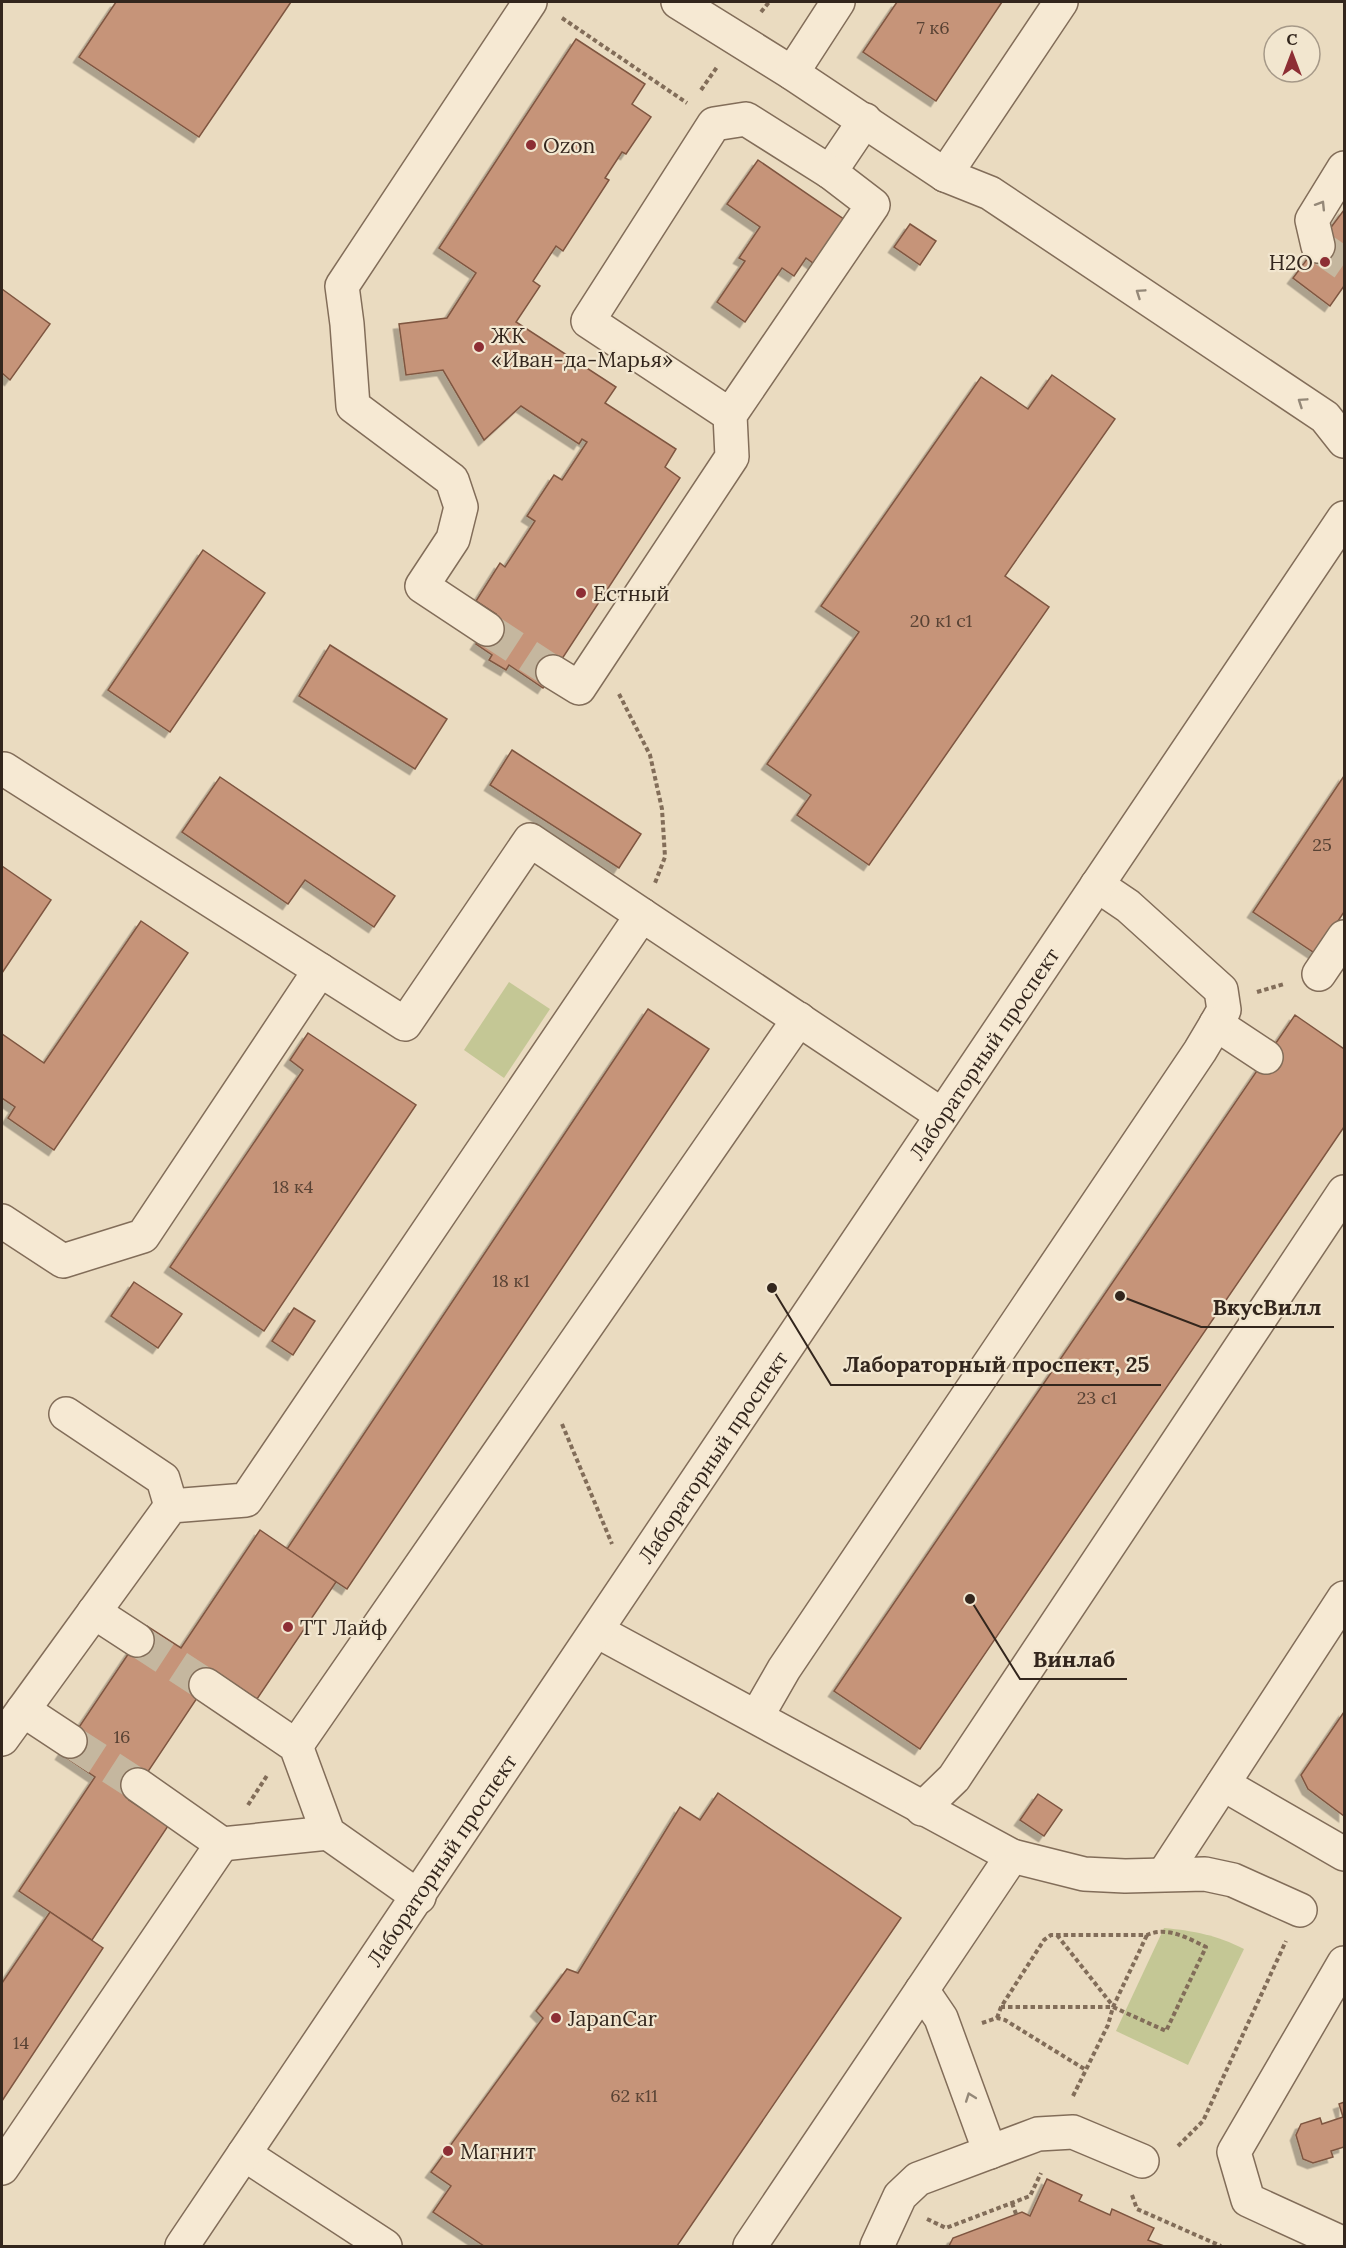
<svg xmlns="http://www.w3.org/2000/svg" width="1346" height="2248" viewBox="0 0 1346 2248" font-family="Lora,serif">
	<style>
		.green { fill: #c4c795 }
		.building { fill: #c69479; stroke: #7f5641; stroke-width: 1.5; filter: url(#shadow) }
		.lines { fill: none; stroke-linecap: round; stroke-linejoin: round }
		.minor-tunnel { stroke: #c5b79f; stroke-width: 33; stroke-dasharray: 33 16; stroke-linecap: butt }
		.minor-casing { stroke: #826d59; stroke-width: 36 }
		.path { stroke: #826d59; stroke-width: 4; stroke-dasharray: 4.5 3; stroke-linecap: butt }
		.minor { stroke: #f6e9d3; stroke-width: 33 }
		.oneway { stroke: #948878 }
		.poi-dot { fill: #8d2e34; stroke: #f2e6cf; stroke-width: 2 }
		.labels { text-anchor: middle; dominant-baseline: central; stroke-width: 4.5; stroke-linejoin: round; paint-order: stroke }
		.number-label { font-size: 18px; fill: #584234 }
		.poi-label { font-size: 21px; fill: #33261d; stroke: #f2e6cf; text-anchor: start }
		.street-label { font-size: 21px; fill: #33261d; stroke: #f2e6cf }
		.leader { fill: none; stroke: #33261d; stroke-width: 2 }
		.callout-dot { fill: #33261d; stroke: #f2e6cf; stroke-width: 2 }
		.callout-label { font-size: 22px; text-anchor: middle; font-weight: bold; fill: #33261d; stroke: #f2e6cf; stroke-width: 4.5; stroke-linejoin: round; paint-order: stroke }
	</style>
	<defs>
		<filter id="shadow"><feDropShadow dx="-5.5" dy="5.5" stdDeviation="0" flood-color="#0004"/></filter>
	</defs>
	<rect width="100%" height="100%" fill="#eadbc0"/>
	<g class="green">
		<path d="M509,982L550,1009L504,1078L464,1050Z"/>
		<path d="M1164,1928C1195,1931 1216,1935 1244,1949L1188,2065L1116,2031Z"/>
	</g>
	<g class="building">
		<path d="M116,2H291L199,137L79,57Z"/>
		<path d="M897,2H1002L936,101L863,52Z"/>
		<path d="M576,39L645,84L632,104L651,117L626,154L622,152L605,178L609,180L563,251L556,246L533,281L540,286L516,322L616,387L605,403L676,449L665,467L680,478L543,688L509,665L506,670L489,660L492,655L476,644L496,614L476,601L500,563L505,567L535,521L527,516L554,475L562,480L587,442L582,439L579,444L521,406L484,440L443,370L406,375L399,324L447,318L476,273L439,248Z"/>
		<path d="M758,160L848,222L817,266L806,258L794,276L782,268L745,322L717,302L745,261L739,258L760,227L727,204Z"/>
		<path d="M1344,210V286L1330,306L1293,278Z"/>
		<path d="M910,224L936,241L920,265L894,247Z"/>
		<path d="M2,289L50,324L10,380L2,373Z"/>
		<path d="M1052,375L1115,419L1005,576L1049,607L869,865L797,815L811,795L767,764L859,632L821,606L981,377L1028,409Z"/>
		<path d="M203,550L265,593L170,732L108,690Z"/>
		<path d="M330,645L447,719L415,769L299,696Z"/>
		<path d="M512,750L641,834L619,868L490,785Z"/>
		<path d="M1344,776V912L1316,954L1253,912Z"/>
		<path d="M220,777L395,896L374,927L305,880L288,904L182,832Z"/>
		<path d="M2,866L51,900L2,973Z"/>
		<path d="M141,921L188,953L54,1150L8,1118L15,1107L2,1098V1034L44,1063Z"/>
		<path d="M648,1009L709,1049L347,1589L287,1549Z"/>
		<path d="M1295,1015L1344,1049V1127L920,1749L834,1691Z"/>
		<path d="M308,1033L416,1105L264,1331L170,1267L303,1070L290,1060Z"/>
		<path d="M134,1282L182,1314L158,1348L111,1316Z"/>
		<path d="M294,1308L315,1321L293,1355L272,1341Z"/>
		<path d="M260,1530L336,1582L257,1699L215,1671L129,1800L168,1826L92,1940L19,1891L95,1777L61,1754L147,1626L181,1648Z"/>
		<path d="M1344,1712V1816L1308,1789L1301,1775Z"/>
		<path d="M718,1793L901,1918L677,2246H484L433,2212L451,2186L431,2172L543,2018L536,2011L567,1969L578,1973L680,1807L700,1820Z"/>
		<path d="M1038,1794L1062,1810L1044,1836L1020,1820Z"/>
		<path d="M50,1912L103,1948L2,2101V1983Z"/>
		<path d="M1344,2102V2147L1331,2151L1333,2157L1313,2163L1303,2159L1296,2135L1301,2124L1320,2118L1322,2124L1343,2117L1339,2104Z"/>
		<path d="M1047,2179L1082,2195L1079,2201L1110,2215L1112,2209L1154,2228L1148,2240L1164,2246H949L953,2238L1022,2212L1030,2216Z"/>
	</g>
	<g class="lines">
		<g class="minor-tunnel">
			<path d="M1318,246L1344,264"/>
			<path d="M487,629L553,672"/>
			<path d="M137,1640L206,1685"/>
			<path d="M70,1741L138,1785"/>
		</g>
		<g class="minor-casing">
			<g id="minor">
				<path d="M678,2L792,73L945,175L990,193L1325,417L1344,441"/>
				<path d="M792,73L838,2"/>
				<path d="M830,172L865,120"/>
				<path d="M945,175L1061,2"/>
				<path d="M1318,246L1312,220L1344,168"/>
				<path d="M487,629L422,586L453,539L461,507L452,480L353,406L347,324L342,286L530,2"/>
				<path d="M553,672L579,688L732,457L730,415L873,205L830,172L746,119L714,124L588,321L730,415"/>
				<path d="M4,769L405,1024L530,840L642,915"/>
				<path d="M1097,885L1128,906L1221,990L1224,1010L1216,1024L1266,1057"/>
				<path d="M1319,974L1344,937"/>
				<path d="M2,1221L63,1261L143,1236L320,970"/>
				<path d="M66,1414L163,1479L171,1506"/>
				<path d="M94,1612L137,1640"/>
				<path d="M597,1631L1012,1856L750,2246"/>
				<path d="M206,1685L296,1746L328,1833L419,1897"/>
				<path d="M23,1710L70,1741"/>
				<path d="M757,1716L784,1669L1200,1051L1216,1024"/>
				<path d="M2,1739L171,1506L246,1500L642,915L942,1115"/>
				<path d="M296,1746L799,1019"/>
				<path d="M1223,1784L1344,1854"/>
				<path d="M138,1785L222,1844L328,1833"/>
				<path d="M922,1809L954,1778L1344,1192"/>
				<path d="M1012,1856L1084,1874L1125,1876L1205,1874L1233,1880L1300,1910"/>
				<path d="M1164,1874L1344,1598"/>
				<path d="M1344,1963L1234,2152L1248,2200L1344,2244"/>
				<path d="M922,1990L941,2018L990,2152"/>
				<path d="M244,2154L385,2246"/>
				<path d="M2,2168L222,1844"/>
				<path id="s1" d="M182,2246L1344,518"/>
				<path d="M877,2246L900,2196L918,2179L1038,2134L1073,2132L1142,2161"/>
			</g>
		</g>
		<g class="path">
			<path d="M761,12L769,2"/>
			<path d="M562,18L687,103"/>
			<path d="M701,90L717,67"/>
			<path d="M619,694L650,755L662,809L665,857L655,883"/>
			<path d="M1257,992L1284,984"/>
			<path d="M562,1424L612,1544"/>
			<path d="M248,1805L268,1774"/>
			<path d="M1057,1935L1113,2006"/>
			<path d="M997,2018L1001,2007L1044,1940L1051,1935H1147C1167,1926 1188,1938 1206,1947L1166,2031L1113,2007H1001"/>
			<path d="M982,2023L997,2018L1005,2020L1086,2070"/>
			<path d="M1073,2096L1108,2025L1113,2007L1147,1935"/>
			<path d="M1178,2146L1203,2121L1286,1941"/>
			<path d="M1132,2195L1137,2209L1221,2246"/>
			<path d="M1012,2203L1016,2214"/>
			<path d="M927,2219L946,2228L1030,2196L1041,2173"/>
		</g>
		<use href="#minor" class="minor"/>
	</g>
	<defs><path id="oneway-chevron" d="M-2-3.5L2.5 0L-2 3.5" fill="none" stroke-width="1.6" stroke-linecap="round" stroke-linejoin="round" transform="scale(1.5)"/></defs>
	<g class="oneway">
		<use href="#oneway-chevron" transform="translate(1321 205) rotate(-58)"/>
		<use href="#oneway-chevron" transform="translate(1140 293) rotate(-146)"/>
		<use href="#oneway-chevron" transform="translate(1302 402) rotate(-146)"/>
		<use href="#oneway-chevron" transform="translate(970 2097) rotate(-110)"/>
	</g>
	<g class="poi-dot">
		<circle cx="531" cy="145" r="6"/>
		<circle cx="1325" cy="262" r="6"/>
		<circle cx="479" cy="347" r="6"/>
		<circle cx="581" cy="593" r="6"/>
		<circle cx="288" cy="1627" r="6"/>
		<circle cx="556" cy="2018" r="6"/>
		<circle cx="448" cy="2151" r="6"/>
	</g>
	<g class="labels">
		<g class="number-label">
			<text x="933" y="27">7 к6</text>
			<text x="941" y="620">20 к1 с1</text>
			<text x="1322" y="844">25</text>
			<text x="293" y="1186">18 к4</text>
			<text x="511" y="1280">18 к1</text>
			<text x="1097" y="1397">23 с1</text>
			<text x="122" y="1736">16</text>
			<text x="21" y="2042">14</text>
			<text x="634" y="2095">62 к11</text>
		</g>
		<g class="poi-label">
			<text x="543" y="145">Ozon</text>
			<text x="1313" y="262" text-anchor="end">H2O</text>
			<text x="491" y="335">ЖК<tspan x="491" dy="24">«Иван-да-Марья»</tspan></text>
			<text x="593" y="593">Естный</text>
			<text x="300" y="1627">ТТ Лайф</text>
			<text x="568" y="2018">JapanCar</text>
			<text x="460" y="2151">Магнит</text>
		</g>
		<g class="street-label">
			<text stroke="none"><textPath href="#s1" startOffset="1437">Лабораторный проспект</textPath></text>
			<text stroke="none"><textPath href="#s1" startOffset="951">Лабораторный проспект</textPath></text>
			<text stroke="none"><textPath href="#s1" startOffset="465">Лабораторный проспект</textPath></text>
		</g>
	</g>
	<path class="leader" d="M1120 1296L1201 1327H1334M772 1288L831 1385H1161M970 1599L1020 1679H1127"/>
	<g class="callout-dot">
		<circle cx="1120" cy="1296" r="6"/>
		<circle cx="772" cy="1288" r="6"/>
		<circle cx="970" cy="1599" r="6"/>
	</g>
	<g class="callout-label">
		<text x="1267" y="1315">ВкусВилл</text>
		<text x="996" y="1372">Лабораторный проспект, 25</text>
		<text x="1074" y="1667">Винлаб</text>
	</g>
	<rect width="1346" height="2248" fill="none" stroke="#33261d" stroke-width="6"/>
	<g transform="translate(1292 54)"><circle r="28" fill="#f2e6cf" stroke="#a69988" stroke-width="1.5"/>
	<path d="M0-4.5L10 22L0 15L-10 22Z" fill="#8d2e34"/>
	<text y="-9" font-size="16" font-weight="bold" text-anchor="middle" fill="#33261d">С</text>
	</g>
</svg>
